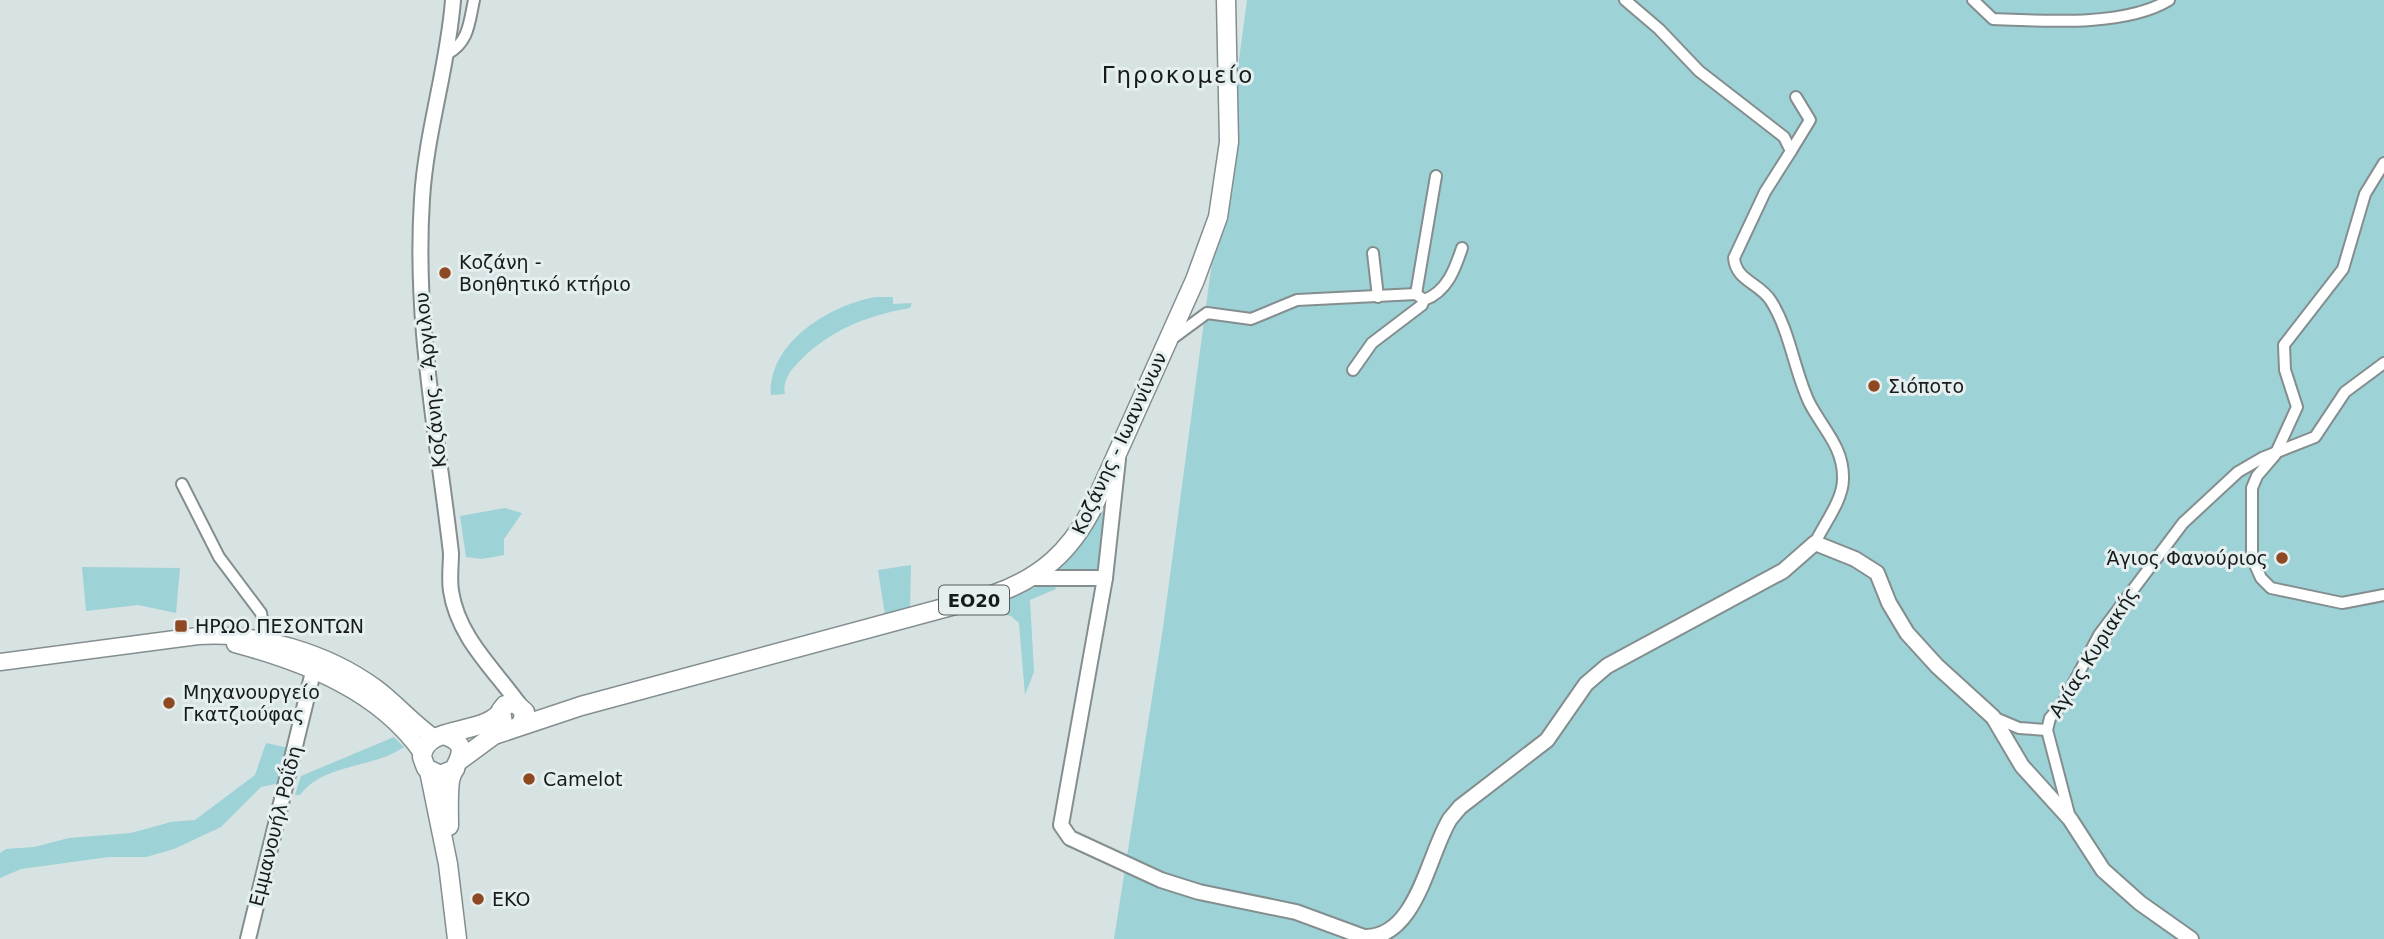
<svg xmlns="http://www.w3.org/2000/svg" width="2384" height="939" viewBox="0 0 2384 939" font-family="'DejaVu Sans',sans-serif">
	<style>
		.green { fill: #9dd2d6 }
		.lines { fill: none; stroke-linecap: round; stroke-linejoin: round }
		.minor-casing { stroke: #848e8f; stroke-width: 14 }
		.tertiary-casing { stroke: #848e8f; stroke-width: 18 }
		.secondary-casing { stroke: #848e8f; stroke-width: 19 }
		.primary-casing { stroke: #848e8f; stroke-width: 21 }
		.minor { stroke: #fff; stroke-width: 10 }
		.tertiary { stroke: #fff; stroke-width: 14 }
		.secondary { stroke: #fff; stroke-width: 16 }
		.primary { stroke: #fff; stroke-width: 18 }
		.poi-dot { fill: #8e4822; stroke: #e5eff0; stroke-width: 2.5 }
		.labels { text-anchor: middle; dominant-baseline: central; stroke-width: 6; stroke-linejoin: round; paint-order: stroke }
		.shield { fill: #e5eff0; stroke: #555b5b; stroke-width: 2 }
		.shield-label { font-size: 18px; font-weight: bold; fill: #171b1b }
		.poi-label { font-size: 19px; fill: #171b1b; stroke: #e5eff0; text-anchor: start }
		.street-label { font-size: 19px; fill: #171b1b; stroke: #e5eff0 }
		.quarter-label { font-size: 23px; letter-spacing: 2px; fill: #171b1b; stroke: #e5eff0 }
	</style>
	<rect width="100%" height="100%" fill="#d7e2e3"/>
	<g class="green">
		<path d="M1247,0H2384V939H1114L1163,628Z"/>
		<path d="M875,297H893V304L912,303L910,308C865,316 827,331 796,365C789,372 782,384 785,394L771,395C768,343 828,306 875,297Z"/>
		<path d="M1102,506L1107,538L1101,573H1053L1084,540Z"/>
		<path d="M505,508L522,513L504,539V555L482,559L466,557L460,516Z"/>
		<path d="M911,565L910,609L885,615L878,570Z"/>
		<path d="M82,567L180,568L176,613L138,605L86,611Z"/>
		<path d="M1054,585L1056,589L1030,600L1034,672L1025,695L1019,623L1011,616L989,612L986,606L1036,587Z"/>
		<path d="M394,737L404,747C372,769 324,763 300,795H295L301,776Z"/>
		<path d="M266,743L289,748L279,783L261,787L221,827L174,849L146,857H109L21,869L0,878V853L6,849L34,847L69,838L131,833L171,822L195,820L255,775Z"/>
	</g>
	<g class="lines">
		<g class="minor-casing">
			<g id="minor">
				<path d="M1625,0L1659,29L1699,71L1784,137L1791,151L1765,192L1734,258C1736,281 1760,283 1771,301C1790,331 1794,370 1809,402C1822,428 1844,447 1843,479C1843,500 1824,524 1815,543"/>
				<path d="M1973,0L1993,19C2043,21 2125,27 2169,0"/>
				<path d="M447,54C469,42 469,23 474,0"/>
				<path d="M1791,151L1810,120L1796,97"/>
				<path d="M2384,163L2365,194L2343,269L2284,345L2285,370L2297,407L2275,455L2257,476L2252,488V558L2261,578L2271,588L2342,603L2384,595"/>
				<path d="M1373,253L1378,297"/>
				<path d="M1416,294L1436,176"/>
				<path d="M1173,338L1207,313L1251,319L1297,300L1416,294L1424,300"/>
				<path d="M1353,370L1372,343L1422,305L1424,300C1447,292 1455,269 1462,248"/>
				<path d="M182,484L219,557L261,613L264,628L261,639"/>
				<path d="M1993,717L2019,728L2047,730"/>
				<path d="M2069,814L2047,730L2050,718L2063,703L2099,635L2183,523L2238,472L2262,458L2315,437L2345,392L2384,363"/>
			</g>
		</g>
		<g class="tertiary-casing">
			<g id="tertiary">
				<path d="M453,0C448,67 426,132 422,199C414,323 437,431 451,553C451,566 449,578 451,591C458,637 493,668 519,704"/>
				<path d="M1118,459L1105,578L1061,825L1070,838L1161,880L1199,892L1296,912L1364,937C1417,939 1428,854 1450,819L1460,807L1547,740L1586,684L1607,666L1783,571L1815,543L1855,559L1877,573L1889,603L1907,633L1937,666L1993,717L2022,766L2070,819L2103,870L2140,903L2191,939"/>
				<path d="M1031,578H1105"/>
				<path d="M248,939L313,672"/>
			</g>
		</g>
		<g class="secondary-casing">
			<g id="secondary">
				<path d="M235,644C305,663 379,691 422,753"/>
				<path d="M0,662L198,636C258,632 327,652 376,688C396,703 412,722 433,737"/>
			</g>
		</g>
		<g class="primary-casing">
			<g id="primary">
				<path d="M503,724L501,710L505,705L515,703L525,712L521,725"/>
				<path d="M444,735C476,746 453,763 450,781C448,795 449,811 449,826"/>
				<path d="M460,760L494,735L581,706L992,595C1041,578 1071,551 1094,505L1195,280L1218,217L1229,142L1226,0"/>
				<path d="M455,769L440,775L426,768L422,757C424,725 479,736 500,713"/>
				<path d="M429,771L448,864L457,939"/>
			</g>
		</g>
		<use href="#minor" class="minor"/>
		<use href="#tertiary" class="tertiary"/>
		<use href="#secondary" class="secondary"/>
		<use href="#primary" class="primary"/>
	</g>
	<g class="poi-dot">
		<circle cx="445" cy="273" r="7"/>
		<circle cx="1874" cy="386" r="7"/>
		<circle cx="2282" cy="558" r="7"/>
		<rect x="174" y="619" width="14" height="14" rx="3.5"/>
		<circle cx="169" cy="703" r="7"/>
		<circle cx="529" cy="779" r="7"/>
		<circle cx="478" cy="899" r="7"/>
	</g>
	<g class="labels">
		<rect class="shield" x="939" y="585.5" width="70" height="29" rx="5"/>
		<g class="shield-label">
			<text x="974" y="600">ΕΟ20</text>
		</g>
		<g class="poi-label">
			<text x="459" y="262">Κοζάνη -<tspan x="459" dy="22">Βοηθητικό κτήριο</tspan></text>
			<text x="1888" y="386">Σιόποτο</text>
			<text x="2268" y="558" text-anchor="end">Άγιος Φανούριος</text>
			<text x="195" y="626">ΗΡΩΟ ΠΕΣΟΝΤΩΝ</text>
			<text x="183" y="692">Μηχανουργείο<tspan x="183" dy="22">Γκατζιούφας</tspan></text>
			<text x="543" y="779">Camelot</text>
			<text x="492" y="899">EKO</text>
		</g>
		<g class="street-label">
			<text transform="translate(430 380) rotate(-96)">Κοζάνης - Άργιλου</text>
			<text transform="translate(1119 443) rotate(-65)">Κοζάνης - Ιωαννίνων</text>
			<text transform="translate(2093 652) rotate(-58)">Αγίας Κυριακής</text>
			<text transform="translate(275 826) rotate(-76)">Εμμανουήλ Ροΐδη</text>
		</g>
		<g class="quarter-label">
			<text x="1178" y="75">Γηροκομείο</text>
		</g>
	</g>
</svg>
